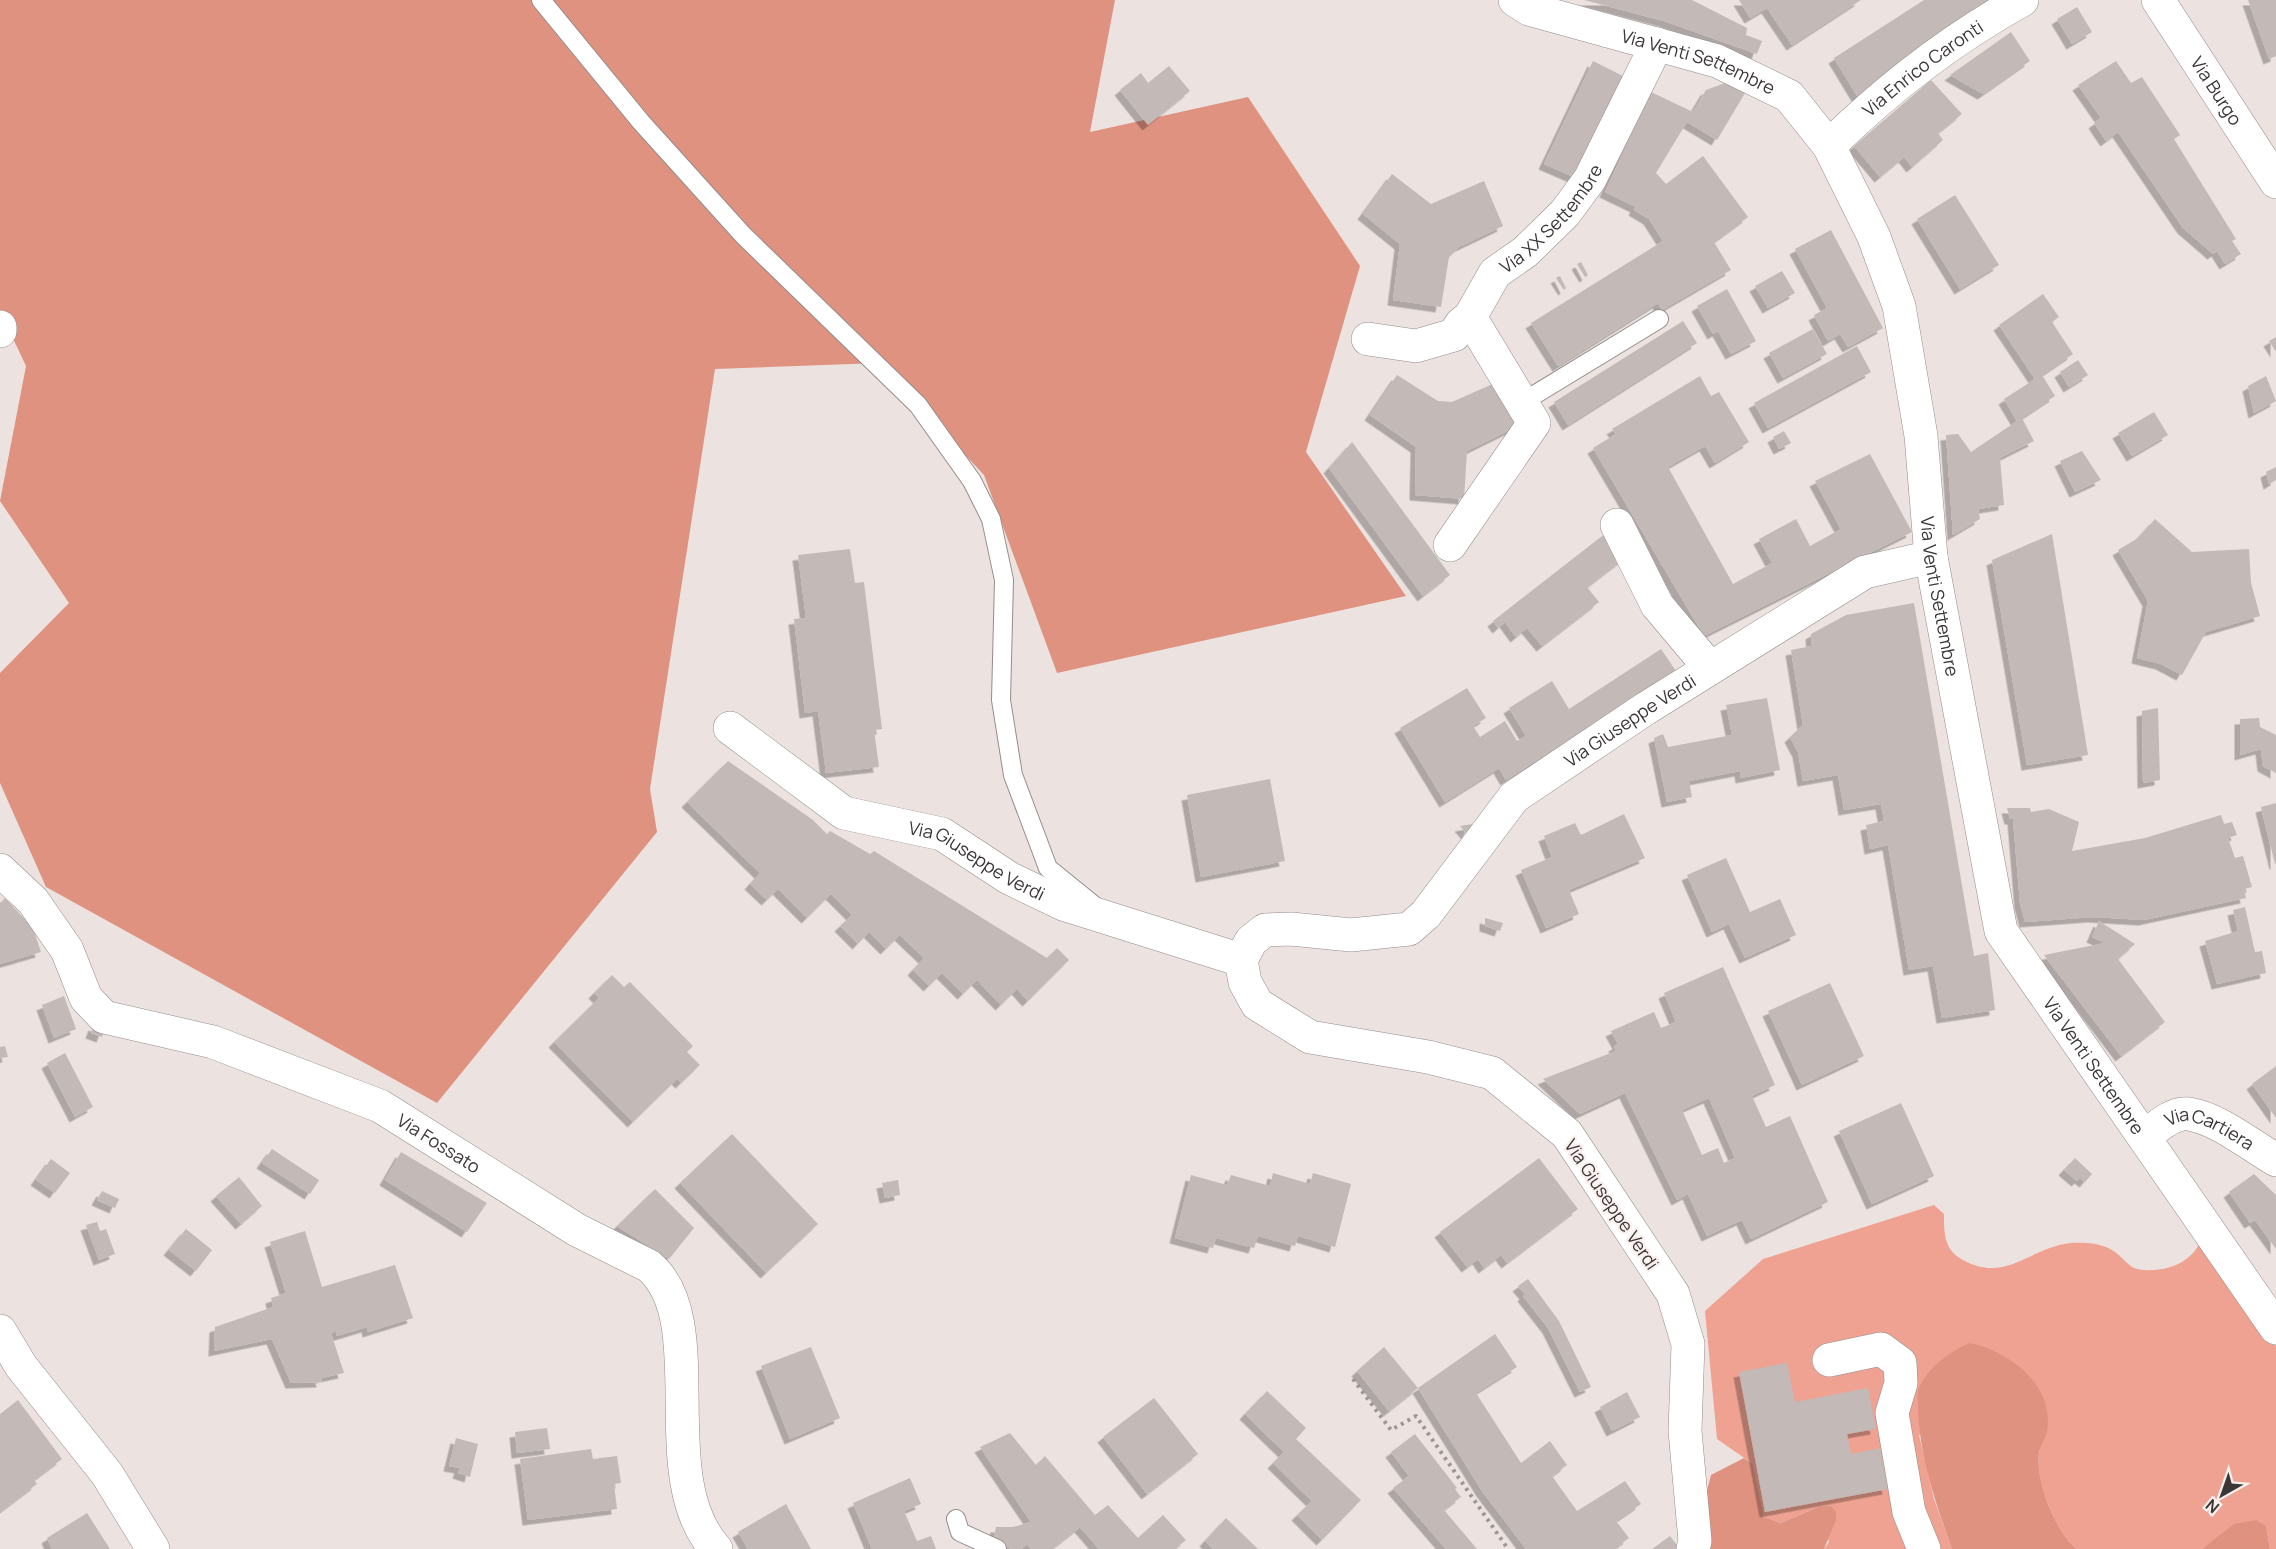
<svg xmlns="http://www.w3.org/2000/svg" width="2276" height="1549" viewBox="0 0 2276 1549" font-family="Manrope,sans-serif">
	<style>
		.green { fill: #efa291 }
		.forest { fill: #df9280 }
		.building { fill: #c3b9b7; fill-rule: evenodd; filter: url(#shadow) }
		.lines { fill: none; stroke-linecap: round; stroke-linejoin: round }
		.lane-casing { stroke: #958c8a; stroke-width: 20 }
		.street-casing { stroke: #958c8a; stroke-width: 34 }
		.secondary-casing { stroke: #958c8a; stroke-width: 34 }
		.path { stroke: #9d9694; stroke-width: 4; stroke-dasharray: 3 4.5; stroke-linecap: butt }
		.lane { stroke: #fff; stroke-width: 18 }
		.street { stroke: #fff; stroke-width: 33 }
		.secondary { stroke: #fff; stroke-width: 33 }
		.labels { text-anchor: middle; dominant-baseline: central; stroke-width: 4.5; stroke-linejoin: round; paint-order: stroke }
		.street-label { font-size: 18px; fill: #3b3736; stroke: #faf0ee }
	</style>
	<defs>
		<filter id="shadow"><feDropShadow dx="-5.5" dy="5.5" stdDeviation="0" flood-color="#0004"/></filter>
	</defs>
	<rect width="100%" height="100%" fill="#ece3e0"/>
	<path class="green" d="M1934,1205L1944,1214C1944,1234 1944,1250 1963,1260C2006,1284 2030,1247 2071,1243C2086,1242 2103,1243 2115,1252C2121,1256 2126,1263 2132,1267C2145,1274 2173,1269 2185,1260C2194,1254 2199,1245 2204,1236L2276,1344V1549H2270L2266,1526L2217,1539L2202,1549H2077C2056,1533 2035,1481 2039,1454C2040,1446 2044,1438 2047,1431L1919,1435L1934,1499L1952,1549H1824L1829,1542L1818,1507L1781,1523L1764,1517L1753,1464L1717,1439L1705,1311L1763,1259Z"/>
	<g class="forest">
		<path d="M0,0H1115L1090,132L1248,97L1360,266L1306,452L1406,596L1057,673L984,475L879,363L715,369L650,789L657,832L437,1103L46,887L0,783V673L69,603L0,501L26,366L0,311Z"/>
		<path d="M1970,1343C2010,1352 2055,1385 2047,1432C2045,1439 2040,1446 2039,1453C2035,1481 2056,1533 2077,1549H1952C1936,1504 1920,1459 1918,1410C1918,1405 1917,1397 1918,1392C1923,1371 1951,1350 1970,1343Z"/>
		<path d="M1744,1458L1753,1464L1764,1517L1781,1523L1818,1507L1831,1506L1836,1512V1520L1824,1549H1700L1701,1514L1711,1475Z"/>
		<path d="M2256,1520L2266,1526L2270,1549H2202L2234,1524Z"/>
	</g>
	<g class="building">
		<path d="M1584,0H1692L1747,28L1746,35L1762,41L1757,54L1664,21Z"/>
		<path d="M1739,0H1861L1792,45L1767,8L1750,18Z"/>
		<path d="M1924,0H2005L1862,104L1834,58Z"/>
		<path d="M2248,0H2276V56L2269,59Z"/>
		<path d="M2077,7L2092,32L2072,44L2057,19Z"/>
		<path d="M2011,32L2030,61L1983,94L1950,75Z"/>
		<path d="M1593,61L1623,76L1574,177L1544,164Z"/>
		<path d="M2116,61L2131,83L2142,77L2180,135L2174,139L2236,239L2232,241L2241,254L2225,264L2217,251L2213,254L2183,228L2118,132L2106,141L2094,123L2101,118L2078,85Z"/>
		<path d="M1169,66L1190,91L1148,125L1120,90L1141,73L1148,83Z"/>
		<path d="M1931,80L1962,114L1938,133L1943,140L1912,167L1904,157L1880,177L1854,146Z"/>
		<path d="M1725,83L1745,93L1717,140L1687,122L1656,173L1666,184L1703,156L1748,217L1714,242L1731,270L1662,310L1658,303L1558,366L1531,323L1663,241L1649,219L1634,210L1636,207L1605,192L1651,92L1693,112L1706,90Z"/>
		<path d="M1392,174L1431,204L1484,181L1503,226L1459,247L1449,257L1441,307L1393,300L1400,244L1363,214Z"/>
		<path d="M1955,195L1999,265L1960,289L1917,219Z"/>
		<path d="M1831,230L1883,328L1848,347L1840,334L1828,341L1814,315L1827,308L1795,249Z"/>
		<path d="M1581,262L1588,275L1585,277L1577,264Z"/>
		<path d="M1782,271L1795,293L1768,308L1755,286Z"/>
		<path d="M1560,276L1566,288L1564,290L1556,278Z"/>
		<path d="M1727,289L1756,341L1731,354L1718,331L1713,334L1697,306Z"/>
		<path d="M2043,294L2059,317L2052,322L2073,354L2042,375L2055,396L2022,418L2034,441L2000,458L2004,505L1978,509L1980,519L1953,535L1946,435L1958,434L1971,452L2017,421L2004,399L2035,379L1999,325Z"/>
		<path d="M1683,321L1697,343L1568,425L1554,402Z"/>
		<path d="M1813,329L1827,354L1783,378L1769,353Z"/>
		<path d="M2276,337V352L2269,341Z"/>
		<path d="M1857,346L1871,372L1768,428L1754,403Z"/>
		<path d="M2078,360L2088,375L2069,387L2060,372Z"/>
		<path d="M1397,375L1438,401L1452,402L1497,382L1518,426L1467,451L1464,499L1415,495L1416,447L1370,415Z"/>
		<path d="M1700,376L1711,396L1719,392L1749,442L1715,463L1705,446L1668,467L1733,584L1772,563L1759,539L1796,519L1810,546L1841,529L1815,481L1870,454L1912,532L1704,636L1593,448L1616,434L1612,429Z"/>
		<path d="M2266,376L2276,401L2254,413L2248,386Z"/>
		<path d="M2154,412L2168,435L2132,456L2118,433Z"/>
		<path d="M1784,431L1791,443L1779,449L1773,437Z"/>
		<path d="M1352,442L1450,575L1423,596L1329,468Z"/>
		<path d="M2082,451L2101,480L2075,492L2060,461Z"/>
		<path d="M2276,467V480L2269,484L2266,472Z"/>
		<path d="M2155,519L2192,552L2249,549L2251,583L2260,616L2206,632L2182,675L2161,664L2137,658L2148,601L2118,550L2138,538Z"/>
		<path d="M1606,533L1626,557L1587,587L1599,602L1542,646L1527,628L1516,637L1505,622L1498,628L1493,621Z"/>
		<path d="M2052,534L2088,755L2027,765L1992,560Z"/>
		<path d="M850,549L855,583L864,582L882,729L874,730L879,767L826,773L818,711L805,713L794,619L806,618L798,555Z"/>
		<path d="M1914,603L1974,956L1988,953L1995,1010L1942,1018L1933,966L1909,970L1888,845L1870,849L1866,825L1884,821L1881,804L1844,810L1838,775L1803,781L1798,752L1790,737L1803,725L1791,650L1812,646L1811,634L1846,615Z"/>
		<path d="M1661,649L1676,671L1506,780L1499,768L1445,802L1400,728L1467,688L1486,718L1473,726L1480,737L1505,721L1517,741L1526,736L1509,708L1552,681L1569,709Z"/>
		<path d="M1767,698L1780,770L1741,778L1740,771L1689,781L1692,797L1667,802L1654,738L1663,734L1668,747L1732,735L1726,705Z"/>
		<path d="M2158,708L2160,780L2143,783L2142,711Z"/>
		<path d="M2259,718L2260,727L2276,735V773L2263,766L2261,749L2240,755V719Z"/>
		<path d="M728,761L813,820L827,834L830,831L870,854L874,851L1047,958L1057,948L1069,960L1028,1001L1017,989L1001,1005L977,980L963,994L942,973L929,986L913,970L924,958L900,935L886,949L869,932L858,944L840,926L852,915L831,894L807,918L778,889L767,900L750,884L760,873L687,802Z"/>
		<path d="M1270,779L1285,861L1201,877L1187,795Z"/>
		<path d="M2276,803V864H2275L2261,807Z"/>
		<path d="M2007,808H2030L2031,812L2049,809L2079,822L2072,851L2145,838L2221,815L2224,824L2232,822L2237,835L2228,838L2235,858L2243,856L2252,887L2244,889L2246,898L2144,920L2093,917L2025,922L2020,903L2013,819H2010Z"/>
		<path d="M1624,814L1645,858L1569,890L1579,914L1546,928L1521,870L1552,857L1544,836L1575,823L1581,835Z"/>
		<path d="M1472,824L1467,834L1460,826Z"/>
		<path d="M1726,858L1750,912L1780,899L1796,935L1745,958L1729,924L1712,932L1687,875Z"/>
		<path d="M5,898L33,928L41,952L0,964V903Z"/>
		<path d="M2245,907L2255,952L2262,951L2266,973L2217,984L2205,941L2238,931L2233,910Z"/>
		<path d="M1485,918L1503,923L1500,931L1485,926Z"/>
		<path d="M2099,921L2135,944L2118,959L2165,1022L2121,1056L2044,955L2105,943L2092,937Z"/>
		<path d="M1723,967L1775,1085L1752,1096L1766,1127L1790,1116L1828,1202L1751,1239L1742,1220L1707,1236L1688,1194L1677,1200L1625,1093L1580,1114L1543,1079L1616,1051L1614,1046L1618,1044L1611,1031L1654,1012L1661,1028L1676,1022L1664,993ZM1709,1098L1735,1158L1724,1163L1718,1148L1702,1155L1682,1110Z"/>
		<path d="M612,975L624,987L630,982L693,1046L687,1052L700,1065L681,1083L677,1079L633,1122L554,1042L599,998L594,993Z"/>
		<path d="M1830,983L1864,1056L1802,1085L1768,1011Z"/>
		<path d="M64,996L76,1029L54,1038L42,1005Z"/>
		<path d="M94,1025L105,1029L102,1037L91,1033Z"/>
		<path d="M5,1046L8,1057L0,1058V1047Z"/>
		<path d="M65,1053L93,1107L75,1117L47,1063Z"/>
		<path d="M2276,1066V1118L2252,1084Z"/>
		<path d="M1901,1103L1934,1176L1872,1204L1839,1131Z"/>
		<path d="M732,1134L818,1224L766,1273L680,1183Z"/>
		<path d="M272,1149L319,1180L310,1194L262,1163Z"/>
		<path d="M401,1152L487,1203L467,1232L385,1180Z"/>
		<path d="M1539,1158L1578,1209L1507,1263L1501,1255L1484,1268L1478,1259L1467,1267L1440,1232Z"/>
		<path d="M2075,1158L2092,1174L2085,1182L2080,1178L2077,1181L2064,1170Z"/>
		<path d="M51,1159L70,1173L55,1193L36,1180Z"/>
		<path d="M1273,1173L1310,1184L1313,1173L1351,1184L1335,1247L1298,1236L1295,1246L1258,1236L1254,1248L1216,1238L1213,1248L1175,1238L1191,1175L1227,1185L1231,1175L1270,1186Z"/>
		<path d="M2254,1174L2276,1195V1249L2255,1220L2250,1223L2229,1192Z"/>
		<path d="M239,1177L262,1206L241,1224L216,1196Z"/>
		<path d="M898,1180L900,1195L885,1198L882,1183Z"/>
		<path d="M655,1189L694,1228L669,1259L617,1226Z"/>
		<path d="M102,1191L119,1199L115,1208L97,1200Z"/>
		<path d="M97,1222L100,1231L106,1229L115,1254L99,1260L86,1225Z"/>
		<path d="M186,1229L212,1250L196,1271L169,1250Z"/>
		<path d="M305,1231L322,1287L395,1265L413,1318L368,1332L367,1327L337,1336L336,1331L331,1333L344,1373L321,1378L322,1382L291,1383L272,1339L214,1351L215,1327L273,1307L271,1298L286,1293L270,1242Z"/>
		<path d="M1528,1279L1559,1321L1591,1387L1580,1392L1548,1328L1523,1296L1525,1294L1518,1286Z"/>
		<path d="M1495,1334L1517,1367L1476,1393L1521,1463L1550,1441L1567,1465L1552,1476L1577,1511L1625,1481L1641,1504L1616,1521L1629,1538L1614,1549H1526L1482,1491L1418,1388Z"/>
		<path d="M811,1347L840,1418L790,1439L761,1366Z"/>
		<path d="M1384,1347L1418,1388L1389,1411L1357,1371Z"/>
		<path d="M1787,1363L1795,1402L1868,1388L1876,1429L1847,1434L1851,1454L1880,1448L1888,1489L1765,1512L1739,1372Z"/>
		<path d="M1267,1391L1306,1428L1296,1439L1361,1500L1322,1540L1297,1515L1312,1501L1273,1463L1284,1452L1245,1414Z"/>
		<path d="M1627,1392L1640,1417L1612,1431L1600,1407Z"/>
		<path d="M1154,1398L1198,1454L1147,1494L1103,1437Z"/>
		<path d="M18,1400L62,1459L34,1480L37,1484L0,1512V1414Z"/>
		<path d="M547,1428L550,1449L517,1453L515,1432Z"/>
		<path d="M1010,1433L1036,1465L1045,1456L1095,1515L1108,1505L1138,1538L1163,1515L1186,1540L1175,1549H1099L1080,1527L1052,1549H1031L1027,1544L1021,1549H1012L993,1542L996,1527H1013L1031,1522L980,1447Z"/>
		<path d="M1415,1434L1457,1488L1455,1489L1461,1497L1444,1510L1477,1549H1446L1393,1488L1409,1476L1391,1452Z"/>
		<path d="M456,1438L478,1444L470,1477L458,1473L460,1468L449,1466Z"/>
		<path d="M591,1449L593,1459L617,1456L621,1483L614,1484L617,1509L528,1520L520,1459Z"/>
		<path d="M910,1478L921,1504L904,1511L917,1541L931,1536L936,1549H872L853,1503Z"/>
		<path d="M786,1504L811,1549H748L738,1532Z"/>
		<path d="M87,1513L110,1549H52L47,1538Z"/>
		<path d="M1226,1518L1258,1549H1213L1205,1541Z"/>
		<path d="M1670,1536L1680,1549H1652Z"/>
	</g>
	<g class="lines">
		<g class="lane-casing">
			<g id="lane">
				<path d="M541,0L641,122L743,235L918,405L972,481L991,519L1004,580L1001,700L1013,775L1048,868L1096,907"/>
				<path d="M1521,403L1659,319"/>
				<path d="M956,1519L960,1532L997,1549"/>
			</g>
		</g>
		<g class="street-casing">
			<g id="street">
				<path id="s1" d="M1829,146C1886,90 1952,39 2022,0"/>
				<path d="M0,327V331"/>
				<path id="s2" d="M1368,339L1416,346L1454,335L1461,324L1470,317L1495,273L1525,252L1565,213L1590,179L1657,44"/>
				<path d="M1617,525L1657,605L1710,668"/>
				<path d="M1450,545L1534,423L1470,317"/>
				<path id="s3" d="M730,728L844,813L942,834L1009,878L1063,904L1241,960"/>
				<path id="s4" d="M0,870L33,901L67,950L86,998L104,1017L213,1042L380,1106L577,1230L649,1266C714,1321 650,1477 716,1549"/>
				<path id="s5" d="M2144,1137C2156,1128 2172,1112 2189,1114C2219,1119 2250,1145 2276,1160"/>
				<path d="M0,1331L21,1366L107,1474L153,1549"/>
				<path d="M1829,1360L1881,1349L1900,1363L1901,1383L1892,1413L1909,1512L1924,1549"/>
				<path id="s6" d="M1693,1549L1695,1541L1685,1431L1688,1344L1673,1294L1567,1134L1492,1073L1428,1057L1310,1037L1257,1004L1245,982L1241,960L1251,941L1265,930L1291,929L1351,935L1409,929L1426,914L1514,797L1645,709L1865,572L1931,557"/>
			</g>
		</g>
		<g class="secondary-casing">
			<g id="secondary">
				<path id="s7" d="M1515,0L1529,9L1717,61L1789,96L1829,146L1874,237L1899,306L1921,436L1931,557L2001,931L2276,1328"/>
				<path id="s8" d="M2158,0L2276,182"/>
			</g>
		</g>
		<path class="path" d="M1353,1379L1391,1430L1416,1416L1508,1549"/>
		<use href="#lane" class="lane"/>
		<use href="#street" class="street"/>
		<use href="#secondary" class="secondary"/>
	</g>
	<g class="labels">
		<g class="street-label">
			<text stroke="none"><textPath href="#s7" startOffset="194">Via Venti Settembre</textPath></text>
			<text stroke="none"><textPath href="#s1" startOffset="122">Via Enrico Caronti</textPath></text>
			<text stroke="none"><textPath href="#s8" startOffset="108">Via Burgo</textPath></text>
			<text stroke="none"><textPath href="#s2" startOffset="242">Via XX Settembre</textPath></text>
			<text stroke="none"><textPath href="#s7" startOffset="824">Via Venti Settembre</textPath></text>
			<text stroke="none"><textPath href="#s6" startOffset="1334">Via Giuseppe Verdi</textPath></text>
			<text stroke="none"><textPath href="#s3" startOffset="285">Via Giuseppe Verdi</textPath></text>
			<text stroke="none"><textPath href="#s7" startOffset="1328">Via Venti Settembre</textPath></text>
			<text stroke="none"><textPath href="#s5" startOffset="75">Via Cartiera</textPath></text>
			<text stroke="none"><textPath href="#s4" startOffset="543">Via Fossato</textPath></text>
			<text transform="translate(1612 1204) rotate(56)">Via Giuseppe Verdi</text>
		</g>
	</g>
	<g transform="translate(2222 1495) rotate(220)" stroke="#faf0ee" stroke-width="4.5" paint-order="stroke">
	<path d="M0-4.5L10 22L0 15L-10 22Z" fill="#3b3736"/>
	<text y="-9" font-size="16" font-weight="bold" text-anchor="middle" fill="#3b3736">N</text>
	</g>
</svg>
